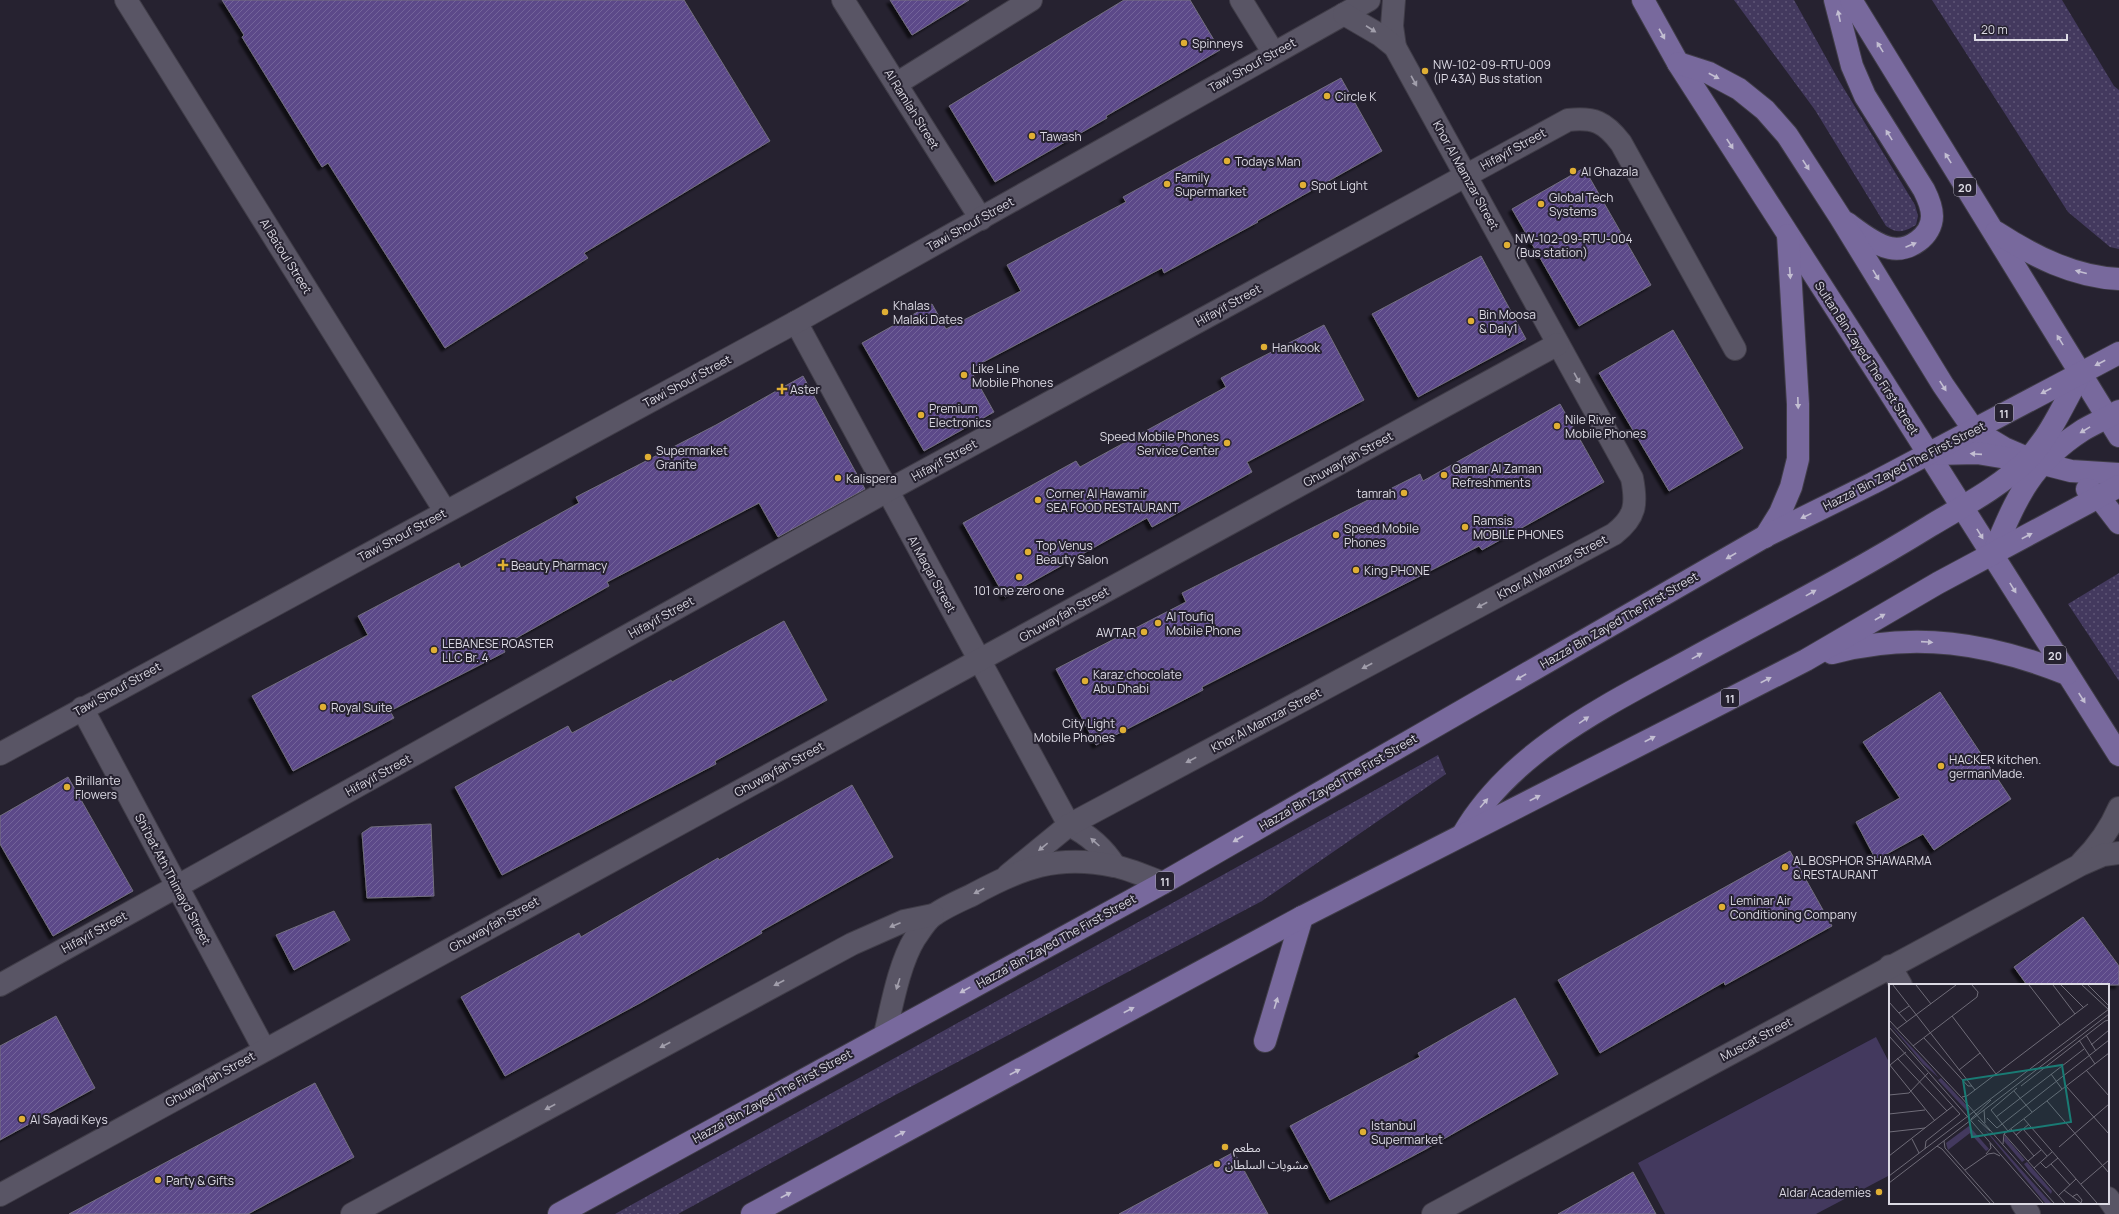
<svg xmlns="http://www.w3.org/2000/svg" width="2119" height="1214" viewBox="0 0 2119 1214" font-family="Manrope,'Noto Sans Arabic',sans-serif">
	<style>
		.grass { fill: url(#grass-dots) }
		.pitch { fill: #43395e }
		.building { fill: url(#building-hatch); stroke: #736f7f; filter: url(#shadow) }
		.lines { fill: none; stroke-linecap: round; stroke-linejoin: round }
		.minor-casing { stroke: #403d48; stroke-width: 24 }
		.primary-casing { stroke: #403d48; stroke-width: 24 }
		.minor { stroke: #595565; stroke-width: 22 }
		.primary { stroke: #78699d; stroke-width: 22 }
		.oneway { fill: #c3bed2 }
		.oneway2 { fill: #a19eab }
		.poi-dot { fill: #e0af34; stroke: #262230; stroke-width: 1.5 }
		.labels { text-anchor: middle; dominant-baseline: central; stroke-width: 4; stroke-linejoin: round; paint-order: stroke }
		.shield { fill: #262230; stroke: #a5a3ae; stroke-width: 1 }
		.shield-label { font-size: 11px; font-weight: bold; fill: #dcdae4 }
		.poi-label { font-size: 12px; fill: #dcdae4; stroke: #262230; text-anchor: start }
		.street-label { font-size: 12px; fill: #dcdae4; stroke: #262230 }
		.inset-road { fill: none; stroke: #6f6c78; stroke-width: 1 }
		.view { fill: #197b74; fill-opacity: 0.15; stroke: #197b74; stroke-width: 2 }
		.inset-edge { fill: none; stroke: #dcdae4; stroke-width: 2 }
	</style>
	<defs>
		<pattern id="grass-dots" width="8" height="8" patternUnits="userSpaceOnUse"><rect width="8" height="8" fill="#43395e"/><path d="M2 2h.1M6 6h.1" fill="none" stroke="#5e5575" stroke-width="1.8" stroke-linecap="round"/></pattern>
		<pattern id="building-hatch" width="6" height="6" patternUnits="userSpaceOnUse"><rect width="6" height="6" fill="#5c4989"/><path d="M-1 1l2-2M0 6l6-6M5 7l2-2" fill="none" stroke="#73639a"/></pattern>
		<filter id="shadow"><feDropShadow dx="-3.5" dy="3.5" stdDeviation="1" flood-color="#0009"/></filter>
	</defs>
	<rect width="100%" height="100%" fill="#262230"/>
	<g class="grass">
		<path d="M1734,0H1794L1838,79L1915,205L1918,216L1916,225C1904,232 1897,234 1886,226L1815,110Z"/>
		<path d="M1932,0H2062L2114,86L2119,90V249L2110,247L2068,212Z"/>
		<path d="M2119,573V681L2068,604Z"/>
		<path d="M1438,755L1446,774L1262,901L897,1094L678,1214H615Z"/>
	</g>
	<path class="pitch" d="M1876,1037L1890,1064V1175L1816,1214H1665L1638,1163Z"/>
	<g class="building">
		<path d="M222,0H684L770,141L584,253L588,258L445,348L328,163L322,167L242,37L244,35Z"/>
		<path d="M890,0H969L912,35Z"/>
		<path d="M1124,0H1190L1220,50L1106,116L1107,118L995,182L949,106Z"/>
		<path d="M1341,78L1382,151L1257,221L1258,222L1164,273L1162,268L970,369L994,412L924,451L862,343L932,304L946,329L1021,291L1007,265L1126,202L1123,197Z"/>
		<path d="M1584,168L1651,285L1579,326L1512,209Z"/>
		<path d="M1481,256L1526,339L1418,397L1372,314Z"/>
		<path d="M1324,325L1364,400L1247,462L1252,472L1152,527L1147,518L1005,597L963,523L1076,461L1080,467L1226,387L1221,378Z"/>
		<path d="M1673,330L1743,448L1669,491L1599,373Z"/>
		<path d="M803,376L865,489L778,537L759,503L607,582L609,586L502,646L505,652L390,711L394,718L293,771L252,696L368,635L358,616L459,563L461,568L579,503L576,497L716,425Z"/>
		<path d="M1560,404L1604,482L1482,550L1479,546L1202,687L1203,690L1096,745L1056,669L1186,602L1182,593L1420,474L1423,481Z"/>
		<path d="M784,621L827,700L715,761L716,764L502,875L455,787L568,726L572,733L671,680L672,682Z"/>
		<path d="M1940,692L2011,799L1934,850L1923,834L1876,860L1856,822L1900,798L1863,742Z"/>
		<path d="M68,777L133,891L53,936L0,844V816Z"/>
		<path d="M852,785L893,857L761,931L762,933L640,1003L505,1076L461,997L579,933L581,937L718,858L719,860Z"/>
		<path d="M431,824L434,896L367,898L362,833L371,827Z"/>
		<path d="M1790,851L1832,926L1725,985L1724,982L1600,1053L1558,980Z"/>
		<path d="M334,911L350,940L294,970L276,935Z"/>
		<path d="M2083,917L2119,966V985H2027L2014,967Z"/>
		<path d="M1515,998L1558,1074L1426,1149L1330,1200L1290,1126L1420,1057L1418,1053Z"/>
		<path d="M56,1016L95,1088L0,1140V1046Z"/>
		<path d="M315,1083L354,1157L248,1214H69Z"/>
		<path d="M1234,1152L1268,1214H1119Z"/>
		<path d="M1633,1172L1656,1214H1558Z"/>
	</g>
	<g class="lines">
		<g class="minor-casing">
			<g id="minor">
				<path d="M126,0L445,511"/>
				<path d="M843,0L981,219"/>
				<path d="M1241,0L1273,52"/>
				<path d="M1394,0L1392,26L1395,47"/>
				<path d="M896,84L1031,0"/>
				<path d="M796,322L1069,825C1089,835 1103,847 1115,866"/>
				<path d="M82,708L264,1049"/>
				<path d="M0,754L796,322L1369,0"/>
				<path d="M2082,862C2098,846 2110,829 2119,808"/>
				<path d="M1008,875L1069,825L1614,534C1636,517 1637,504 1632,478L1395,47L1380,35L1344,14"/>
				<path d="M1890,966L1901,985"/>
				<path d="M0,985L887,491L1568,120C1594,117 1605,122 1621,143L1735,349"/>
				<path d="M885,1034C892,1005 899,964 915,938C920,931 927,919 934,915C945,907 959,901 972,895C1021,868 1057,854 1114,866C1130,869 1147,877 1163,883"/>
				<path d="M0,1195L1558,344"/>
				<path d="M2108,1198L2119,1214"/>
				<path d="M2022,1203L2029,1214"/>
				<path d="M352,1214L852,944L904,921L933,915"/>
				<path d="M1433,1214L2080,865L2103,855L2119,853"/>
			</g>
		</g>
		<g class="primary-casing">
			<g id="primary">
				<path d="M1643,0L1678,63L1880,377L2119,755"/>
				<path d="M1835,0L1852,66L1865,96L1924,190C1928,198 1932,207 1932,216C1932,236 1909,252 1890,248C1875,245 1859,232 1847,223"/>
				<path d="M1851,0L2119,436"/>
				<path d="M1678,63L1709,73L1739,89L1765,110L1787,135L1840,217L1943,385L1974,430L2004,448L2036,462L2071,471L2119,474"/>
				<path d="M1996,232C2033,256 2074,277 2119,279"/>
				<path d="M1934,454L1977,453L2013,459"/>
				<path d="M2087,489L2099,497L2119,523"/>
				<path d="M1765,537L1780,513L1791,487L1798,459V404L1788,235"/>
				<path d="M1993,554C2016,499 2030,464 2083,430C2095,423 2107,418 2119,411"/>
				<path d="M1832,653C1915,631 1989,643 2067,674"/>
				<path d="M1463,834C1513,748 1612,703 1695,657C1774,614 1854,573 1930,526C1963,506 1999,488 2027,460C2051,435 2064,403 2081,373"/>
				<path d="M1265,1041L1302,917"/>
				<path d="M559,1214L1163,883L1764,537L1873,483L2119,353"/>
				<path d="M752,1214L1302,917L1806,660L1938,583L2119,486"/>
			</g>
		</g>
		<use href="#minor" class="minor"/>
		<use href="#primary" class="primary"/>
	</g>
	<defs><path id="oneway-solid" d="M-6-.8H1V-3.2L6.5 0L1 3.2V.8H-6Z"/></defs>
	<g class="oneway">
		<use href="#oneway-solid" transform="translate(1839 16) rotate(-102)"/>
		<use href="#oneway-solid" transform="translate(1662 34) rotate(61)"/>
		<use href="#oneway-solid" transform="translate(1880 47) rotate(-122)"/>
		<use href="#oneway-solid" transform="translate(1714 76) rotate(28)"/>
		<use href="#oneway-solid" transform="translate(1889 135) rotate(-122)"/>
		<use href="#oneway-solid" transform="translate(1730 144) rotate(57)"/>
		<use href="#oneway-solid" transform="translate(1948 158) rotate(-122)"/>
		<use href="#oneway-solid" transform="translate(1806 165) rotate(57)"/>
		<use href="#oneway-solid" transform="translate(1911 245) rotate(-23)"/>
		<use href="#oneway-solid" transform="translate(2081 272) rotate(-165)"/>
		<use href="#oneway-solid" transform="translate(1790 273) rotate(86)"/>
		<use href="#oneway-solid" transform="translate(1876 275) rotate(59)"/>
		<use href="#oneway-solid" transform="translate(2060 340) rotate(-122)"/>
		<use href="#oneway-solid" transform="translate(2100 363) rotate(152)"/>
		<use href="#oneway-solid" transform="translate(1943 386) rotate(57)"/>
		<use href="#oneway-solid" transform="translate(2046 391) rotate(152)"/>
		<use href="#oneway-solid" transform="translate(1798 403) rotate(88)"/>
		<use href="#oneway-solid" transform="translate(2085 430) rotate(149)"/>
		<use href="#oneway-solid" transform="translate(1976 454) rotate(-176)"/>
		<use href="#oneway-solid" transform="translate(1806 516) rotate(154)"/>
		<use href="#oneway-solid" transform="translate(1980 534) rotate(58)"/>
		<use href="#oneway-solid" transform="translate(2027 536) rotate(-28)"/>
		<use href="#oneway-solid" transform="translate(1731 556) rotate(150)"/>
		<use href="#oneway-solid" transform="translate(2013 588) rotate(58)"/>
		<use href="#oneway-solid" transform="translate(1811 593) rotate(-29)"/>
		<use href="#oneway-solid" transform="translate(1880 617) rotate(-30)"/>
		<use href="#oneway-solid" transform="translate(1927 642) rotate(4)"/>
		<use href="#oneway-solid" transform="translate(1697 656) rotate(-29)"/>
		<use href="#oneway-solid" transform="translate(1521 677) rotate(150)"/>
		<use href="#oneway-solid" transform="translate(1766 680) rotate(-27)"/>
		<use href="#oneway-solid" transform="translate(2082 698) rotate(57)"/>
		<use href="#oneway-solid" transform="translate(1584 720) rotate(-35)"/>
		<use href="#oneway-solid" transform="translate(1650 739) rotate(-27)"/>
		<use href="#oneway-solid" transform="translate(1535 798) rotate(-27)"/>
		<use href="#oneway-solid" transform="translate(1484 803) rotate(-49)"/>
		<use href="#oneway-solid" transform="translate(1238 839) rotate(150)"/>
		<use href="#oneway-solid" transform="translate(965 990) rotate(151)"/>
		<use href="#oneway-solid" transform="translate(1276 1003) rotate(-73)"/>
		<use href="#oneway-solid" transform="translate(1129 1010) rotate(-28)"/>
		<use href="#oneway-solid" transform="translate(1015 1072) rotate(-28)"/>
		<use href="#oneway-solid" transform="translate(900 1134) rotate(-28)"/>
		<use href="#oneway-solid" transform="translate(786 1195) rotate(-28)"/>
	</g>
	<g class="oneway2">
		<use href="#oneway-solid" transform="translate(1371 29) rotate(33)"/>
		<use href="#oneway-solid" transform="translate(1414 81) rotate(61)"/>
		<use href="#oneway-solid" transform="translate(1577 378) rotate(61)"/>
		<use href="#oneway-solid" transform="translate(1482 605) rotate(152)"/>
		<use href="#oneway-solid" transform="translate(1367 666) rotate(152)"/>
		<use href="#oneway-solid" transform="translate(1191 760) rotate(152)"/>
		<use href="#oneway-solid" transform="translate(1095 842) rotate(-138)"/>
		<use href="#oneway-solid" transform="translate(1043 847) rotate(141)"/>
		<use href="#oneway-solid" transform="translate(979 891) rotate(152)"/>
		<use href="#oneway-solid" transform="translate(895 925) rotate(157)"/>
		<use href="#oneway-solid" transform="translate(779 983) rotate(152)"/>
		<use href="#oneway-solid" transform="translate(898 984) rotate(108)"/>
		<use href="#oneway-solid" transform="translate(665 1045) rotate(152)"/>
		<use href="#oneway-solid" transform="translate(550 1107) rotate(152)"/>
	</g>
	<g class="poi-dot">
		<circle cx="1184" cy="43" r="4"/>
		<circle cx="1425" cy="71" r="4"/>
		<circle cx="1327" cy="96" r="4"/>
		<circle cx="1032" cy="136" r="4"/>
		<circle cx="1227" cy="161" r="4"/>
		<circle cx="1573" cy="171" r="4"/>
		<circle cx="1167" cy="184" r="4"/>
		<circle cx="1303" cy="185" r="4"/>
		<circle cx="1541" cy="204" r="4"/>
		<circle cx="1507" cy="245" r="4"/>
		<circle cx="885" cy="312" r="4"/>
		<circle cx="1471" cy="321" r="4"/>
		<circle cx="1264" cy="347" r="4"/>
		<circle cx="964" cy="375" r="4"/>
		<path d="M780 383h4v4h4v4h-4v4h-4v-4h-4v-4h4z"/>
		<circle cx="921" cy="415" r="4"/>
		<circle cx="1557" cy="426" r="4"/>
		<circle cx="1227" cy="443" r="4"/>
		<circle cx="648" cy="457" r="4"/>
		<circle cx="1444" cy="475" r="4"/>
		<circle cx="838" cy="478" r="4"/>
		<circle cx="1404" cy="493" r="4"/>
		<circle cx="1038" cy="500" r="4"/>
		<circle cx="1465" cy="527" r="4"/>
		<circle cx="1336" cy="535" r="4"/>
		<circle cx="1028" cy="552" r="4"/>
		<path d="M501 559h4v4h4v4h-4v4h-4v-4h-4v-4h4z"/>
		<circle cx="1356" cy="570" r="4"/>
		<circle cx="1019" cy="577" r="4"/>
		<circle cx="1158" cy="623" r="4"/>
		<circle cx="1144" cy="632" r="4"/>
		<circle cx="434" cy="650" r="4"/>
		<circle cx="1085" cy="681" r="4"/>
		<circle cx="323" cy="707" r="4"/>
		<circle cx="1123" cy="730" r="4"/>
		<circle cx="1941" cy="766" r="4"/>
		<circle cx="67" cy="787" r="4"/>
		<circle cx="1785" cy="867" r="4"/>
		<circle cx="1722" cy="907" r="4"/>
		<circle cx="22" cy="1119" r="4"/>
		<circle cx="1363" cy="1132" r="4"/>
		<circle cx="1225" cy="1147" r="4"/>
		<circle cx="1217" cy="1164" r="4"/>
		<circle cx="158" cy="1180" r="4"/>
		<circle cx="1879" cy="1192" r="4"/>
	</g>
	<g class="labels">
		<g class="shield">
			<rect x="1954" y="178" width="22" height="18" rx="3"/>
			<rect x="1995" y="404" width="18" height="18" rx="3"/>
			<rect x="2044" y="646" width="22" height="18" rx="3"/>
			<rect x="1721" y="689" width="18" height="18" rx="3"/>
			<rect x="1156" y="872" width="18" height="18" rx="3"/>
		</g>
		<g class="shield-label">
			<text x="1965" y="187">20</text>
			<text x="2004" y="413">11</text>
			<text x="2055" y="655">20</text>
			<text x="1730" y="698">11</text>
			<text x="1165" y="881">11</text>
		</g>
		<g class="poi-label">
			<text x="1192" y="43">Spinneys</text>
			<text x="1433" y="64">NW-102-09-RTU-009<tspan x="1433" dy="14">(IP 43A) Bus station</tspan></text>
			<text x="1335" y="96">Circle K</text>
			<text x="1040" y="136">Tawash</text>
			<text x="1235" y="161">Todays Man</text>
			<text x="1581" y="171">Al Ghazala</text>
			<text x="1175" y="177">Family<tspan x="1175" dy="14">Supermarket</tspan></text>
			<text x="1311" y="185">Spot Light</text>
			<text x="1549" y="197">Global Tech<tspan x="1549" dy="14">Systems</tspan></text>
			<text x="1515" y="238">NW-102-09-RTU-004<tspan x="1515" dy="14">(Bus station)</tspan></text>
			<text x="893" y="305">Khalas<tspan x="893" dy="14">Malaki Dates</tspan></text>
			<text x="1479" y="314">Bin Moosa<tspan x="1479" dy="14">&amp; Daly1</tspan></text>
			<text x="1272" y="347">Hankook</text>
			<text x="972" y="368">Like Line<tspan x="972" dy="14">Mobile Phones</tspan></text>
			<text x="790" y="389">Aster</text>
			<text x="929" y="408">Premium<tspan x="929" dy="14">Electronics</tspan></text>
			<text x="1565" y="419">Nile River<tspan x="1565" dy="14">Mobile Phones</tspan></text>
			<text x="1219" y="436" text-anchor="end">Speed Mobile Phones<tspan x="1219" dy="14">Service Center</tspan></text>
			<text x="656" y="450">Supermarket<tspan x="656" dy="14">Granite</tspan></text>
			<text x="1452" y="468">Qamar Al Zaman<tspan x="1452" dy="14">Refreshments</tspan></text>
			<text x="846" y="478">Kalispera</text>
			<text x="1046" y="493">Corner Al Hawamir<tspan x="1046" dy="14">SEA FOOD RESTAURANT</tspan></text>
			<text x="1396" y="493" text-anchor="end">tamrah</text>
			<text x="1473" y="520">Ramsis<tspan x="1473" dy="14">MOBILE PHONES</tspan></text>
			<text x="1344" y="528">Speed Mobile<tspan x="1344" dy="14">Phones</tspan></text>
			<text x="1036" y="545">Top Venus<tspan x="1036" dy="14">Beauty Salon</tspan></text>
			<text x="511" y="565">Beauty Pharmacy</text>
			<text x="1364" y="570">King PHONE</text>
			<text x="1019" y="590" text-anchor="middle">101 one zero one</text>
			<text x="1166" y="616">Al Toufiq<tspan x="1166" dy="14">Mobile Phone</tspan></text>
			<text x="1136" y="632" text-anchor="end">AWTAR</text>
			<text x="442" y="643">LEBANESE ROASTER<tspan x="442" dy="14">LLC Br. 4</tspan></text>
			<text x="1093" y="674">Karaz chocolate<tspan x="1093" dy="14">Abu Dhabi</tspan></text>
			<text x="331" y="707">Royal Suite</text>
			<text x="1115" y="723" text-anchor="end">City Light<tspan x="1115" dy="14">Mobile Phones</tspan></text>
			<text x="1949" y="759">HACKER kitchen.<tspan x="1949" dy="14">germanMade.</tspan></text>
			<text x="75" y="780">Brillante<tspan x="75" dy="14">Flowers</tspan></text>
			<text x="1793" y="860">AL BOSPHOR SHAWARMA<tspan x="1793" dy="14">&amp; RESTAURANT</tspan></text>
			<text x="1730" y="900">Leminar Air<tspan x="1730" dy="14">Conditioning Company</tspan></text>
			<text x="30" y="1119">Al Sayadi Keys</text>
			<text x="1371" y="1125">Istanbul<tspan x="1371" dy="14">Supermarket</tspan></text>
			<text x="1233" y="1147">مطعم</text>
			<text x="1225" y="1164">مشويات السلطان</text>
			<text x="166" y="1180">Party &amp; Gifts</text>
			<text x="1871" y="1192" text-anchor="end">Aldar Academies</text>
		</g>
		<g class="street-label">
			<text transform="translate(1252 65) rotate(-29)">Tawi Shouf Street</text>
			<text transform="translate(912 109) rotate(58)">Al Ramlah Street</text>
			<text transform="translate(1513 149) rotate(-29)">Hifayif Street</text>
			<text transform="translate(1466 175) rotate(61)">Khor Al Mamzar Street</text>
			<text transform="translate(970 224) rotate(-29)">Tawi Shouf Street</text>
			<text transform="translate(286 256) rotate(58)">Al Batoul Street</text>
			<text transform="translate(1228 305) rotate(-29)">Hifayif Street</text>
			<text transform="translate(1867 358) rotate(57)">Sultan Bin Zayed The First Street</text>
			<text transform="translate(687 381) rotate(-28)">Tawi Shouf Street</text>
			<text transform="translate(1348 459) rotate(-29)">Ghuwayfah Street</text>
			<text transform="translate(944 460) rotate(-29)">Hifayif Street</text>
			<text transform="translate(1904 466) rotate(-27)">Hazza' Bin Zayed The First Street</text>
			<text transform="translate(402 535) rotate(-28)">Tawi Shouf Street</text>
			<text transform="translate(1552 567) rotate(-28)">Khor Al Mamzar Street</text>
			<text transform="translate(932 574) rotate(61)">Al Maqar Street</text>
			<text transform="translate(1064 614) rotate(-29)">Ghuwayfah Street</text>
			<text transform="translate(661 617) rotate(-29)">Hifayif Street</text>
			<text transform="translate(1619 620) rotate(-30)">Hazza' Bin Zayed The First Street</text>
			<text transform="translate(117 689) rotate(-29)">Tawi Shouf Street</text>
			<text transform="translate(1266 720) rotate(-28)">Khor Al Mamzar Street</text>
			<text transform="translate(779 769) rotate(-29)">Ghuwayfah Street</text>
			<text transform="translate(378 775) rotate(-29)">Hifayif Street</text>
			<text transform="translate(1338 782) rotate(-30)">Hazza' Bin Zayed The First Street</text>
			<text transform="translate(173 879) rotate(62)">Shi'bat Ath Thimayd Street</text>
			<text transform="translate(494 924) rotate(-29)">Ghuwayfah Street</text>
			<text transform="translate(94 932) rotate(-29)">Hifayif Street</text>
			<text transform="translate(1056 941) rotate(-29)">Hazza' Bin Zayed The First Street</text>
			<text transform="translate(1756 1039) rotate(-28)">Muscat Street</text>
			<text transform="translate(210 1079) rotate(-29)">Ghuwayfah Street</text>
			<text transform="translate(772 1096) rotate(-29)">Hazza' Bin Zayed The First Street</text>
		</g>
	</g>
	<g transform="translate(1889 984)">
		<rect width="220" height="220" fill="#262230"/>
		<path d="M0,39L43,85L50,94L34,80ZM52,94L81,125L78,127L49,96ZM92,141L104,154L162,219H156ZM80,142L100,165L97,167L81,149L59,166L57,159ZM116,152L136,176L133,178L115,157ZM138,178L163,207L162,210L141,188L135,180Z" fill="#43395e"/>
		<path class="inset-road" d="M4,1L86,106M27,1L42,20M140,1L171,41M164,1L186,30M172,1L195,24M193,1L220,26M199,1L220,22M0,18L18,38M10,29L20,22M63,32L107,90M0,36L72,113L165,219M0,43L154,219M8,45L67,1M197,51L207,67M0,52L71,130L37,157L36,165M35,54L79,102H83M190,56L206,80M202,61L220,46M24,62L88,13L89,8L83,1M8,74L58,127M0,80L46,137M1,81L17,68M70,86L91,69M197,86L220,112M162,90L173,105M132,102L216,37L220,36M177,102L220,150M125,107L143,128M0,111L20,109L39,89M73,113L78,112L199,20M158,117L220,189M95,126L96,139M0,130L36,126M107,133L195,65M98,134L108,144L220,56M82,135L102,116M135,135L208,219M89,136L101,147M122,145L145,172M134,145L158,172M119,147L102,126L128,104M0,148L36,144M115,150L176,219M127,151L140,140M23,155L30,169M55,157L56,164L105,219M114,160L115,150L220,69M48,162L53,165L101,219M170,163L220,120M97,170L102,164L101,159M0,172L64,122M139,177L152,166M151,178L157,184L169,174M162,180L181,201M145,184L163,168M76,186L99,170L105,169L111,172M0,192L220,25M0,199L220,30M192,200L220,176M175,206L192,219M169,212L187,195M183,213L188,210L193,216L192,219"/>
		<path class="view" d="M173,81L182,138L83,153L74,96Z"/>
		<rect width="220" height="220" class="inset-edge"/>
	</g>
	<path d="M1975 34v6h92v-6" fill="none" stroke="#dcdae4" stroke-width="2"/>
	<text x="1981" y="34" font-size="12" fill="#dcdae4" stroke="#262230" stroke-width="3" paint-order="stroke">20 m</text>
</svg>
